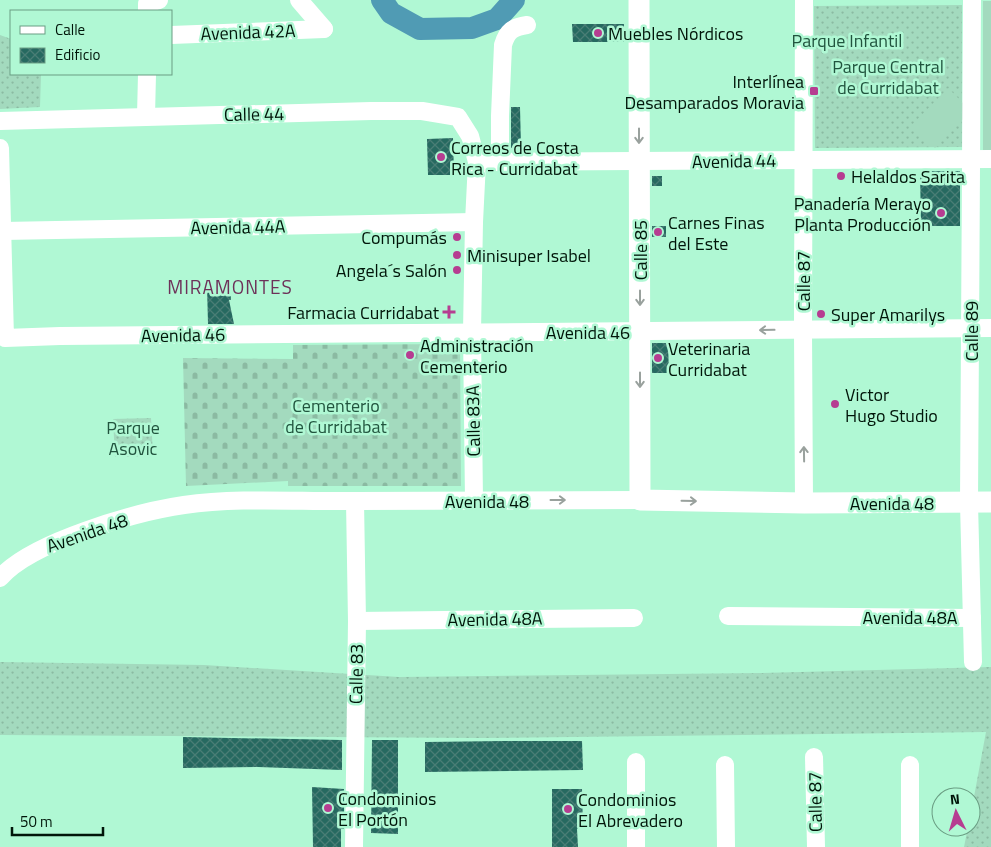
<svg xmlns="http://www.w3.org/2000/svg" width="991" height="847" viewBox="0 0 991 847" font-family="'Titillium Web',sans-serif">
	<style>
		.grass { fill: url(#grass-dots) }
		.cemetery { fill: url(#cemetery-stones) }
		.garden { fill: #a3dabe }
		.lines { fill: none; stroke-linecap: round; stroke-linejoin: round }
		.river { stroke: #509bb4; stroke-width: 22 }
		.building { fill: url(#building-cross-hatch) }
		.minor { stroke: #fff; stroke-width: 18 }
		.major { stroke: #fff; stroke-width: 21 }
		.oneway { stroke: #99a19d }
		.poi-dot { fill: #b63d91; stroke: #b0f8d4; stroke-width: 2 }
		.labels { text-anchor: middle; dominant-baseline: central; stroke-width: 5; stroke-linejoin: round; paint-order: stroke }
		.street-label { font-size: 18px; fill: #001509; stroke: #b0f8d4 }
		.poi-label { font-size: 18px; fill: #001509; stroke: #b0f8d4; text-anchor: start }
		.park-label { font-size: 18px; fill: #21543e; stroke: #b0f8d4 }
		.neighbourhood-label { font-size: 19px; letter-spacing: 1px; fill: #6d3159; stroke: #b0f8d4 }
	</style>
	<defs>
		<pattern id="grass-dots" width="8" height="8" patternUnits="userSpaceOnUse" patternTransform="scale(1.25)"><rect width="8" height="8" fill="#a3dabe"/><path d="M2 2h.1M6 6h.1" fill="none" stroke="#8bbaa2" stroke-width="1.8" stroke-linecap="round"/></pattern>
		<pattern id="cemetery-stones" width="16" height="16" patternUnits="userSpaceOnUse" patternTransform="scale(1.25)"><rect width="16" height="16" fill="#a3dabe"/><path d="M2 7V4a2 2 0 0 1 4 0v3zM10 15v-3a2 2 0 0 1 4 0v3z" fill="#8bbaa2"/></pattern>
		<pattern id="building-cross-hatch" width="8" height="8" patternUnits="userSpaceOnUse" patternTransform="scale(1.25)"><rect width="8" height="8" fill="#266960"/><path d="M0 0l8 8M0 8l8-8" fill="none" stroke="#497d75"/></pattern>
	</defs>
	<rect width="100%" height="100%" fill="#b0f8d4"/>
	<g class="grass">
		<path d="M962,5V147L815,148L814,6Z"/>
		<path d="M0,35L11,39V74H41L40,107L0,109Z"/>
		<path d="M151,418L153,456L115,457L113,419Z"/>
		<path d="M0,662L204,665L399,677L760,673L991,667V847H964L968,827H971V813L986,732L479,738L0,735Z"/>
	</g>
	<path class="cemetery" d="M460,344L461,486H288V481L186,486L183,358L293,359V345Z"/>
	<g class="garden">
		<rect x="983" y="1" width="8" height="149"/>
		<path d="M948,88L971,111L935,148L912,125Z"/>
	</g>
	<g class="lines">
		<path class="river" d="M382,0L391,13L420,29L472,28L497,19L514,0"/>
	</g>
	<g class="building">
		<path d="M572,24H624V42H573Z"/>
		<path d="M511,107H520L521,147L511,148Z"/>
		<path d="M453,138L454,175H428L427,139Z"/>
		<path d="M920,171H960V226H921Z"/>
		<rect x="652" y="176" width="10" height="10"/>
		<rect x="652" y="226" width="14" height="11"/>
		<path d="M207,286H230L231,300H229L234,324H208Z"/>
		<path d="M652,343H668L669,373H652Z"/>
		<path d="M183,737L342,740V770L258,767L183,768Z"/>
		<path d="M372,740H398V834L371,833Z"/>
		<path d="M503,741H582L583,770L425,772V742Z"/>
		<path d="M312,787L344,789V829H341V847H313Z"/>
		<path d="M552,789H582L583,829H577L578,847H552Z"/>
	</g>
	<g class="lines">
		<g class="minor">
			<path d="M299,0L324,29"/>
			<path d="M972,0L969,503L973,662"/>
			<path d="M147,11V4L159,0"/>
			<path d="M171,35L324,29"/>
			<path d="M146,116L147,74"/>
			<path d="M0,121L371,111H422L458,117L470,136L477,162L474,222L472,332L474,501"/>
			<path d="M0,148L5,338L60,336L991,328"/>
			<path d="M477,162L991,159"/>
			<path d="M500,162V116L503,45C507,31 513,27 527,25"/>
			<path d="M3,231L474,222"/>
			<path d="M804,503L803,330L804,0"/>
			<path d="M0,578C31,542 136,512 184,505C241,497 300,502 357,501C452,501 546,500 640,500"/>
			<path d="M728,616L972,618"/>
			<path d="M357,621L634,618"/>
			<path d="M814,757L816,847"/>
			<path d="M725,765L726,847"/>
			<path d="M910,765V847"/>
			<path d="M354,847L357,621L355,501"/>
			<path d="M636,847V762"/>
		</g>
		<path class="major" d="M639,0L640,500L804,503L991,502"/>
	</g>
	<defs><path id="oneway-shaft" d="M-6 0H5M1.5-3L5.5 0L1.5 3" fill="none" stroke-width="1.6" stroke-linecap="round" stroke-linejoin="round" transform="scale(1.25)"/></defs>
	<g class="oneway">
		<use href="#oneway-shaft" transform="translate(639 136) rotate(90)"/>
		<use href="#oneway-shaft" transform="translate(640 298) rotate(90)"/>
		<use href="#oneway-shaft" transform="translate(767 330) rotate(179)"/>
		<use href="#oneway-shaft" transform="translate(640 380) rotate(90)"/>
		<use href="#oneway-shaft" transform="translate(804 454) rotate(-91)"/>
		<use href="#oneway-shaft" transform="translate(558 500)"/>
		<use href="#oneway-shaft" transform="translate(689 501) rotate(1)"/>
	</g>
	<g class="poi-dot">
		<circle cx="598" cy="33" r="5"/>
		<rect x="809" y="86" width="10" height="10" rx="2.5"/>
		<circle cx="441" cy="157" r="5"/>
		<circle cx="841" cy="176" r="5"/>
		<circle cx="941" cy="213" r="5"/>
		<circle cx="658" cy="232" r="5"/>
		<circle cx="457" cy="237" r="5"/>
		<circle cx="457" cy="255" r="5"/>
		<circle cx="457" cy="270" r="5"/>
		<path d="M446.5 304.5h5v5h5v5h-5v5h-5v-5h-5v-5h5z"/>
		<circle cx="821" cy="314" r="5"/>
		<circle cx="410" cy="355" r="5"/>
		<circle cx="658" cy="358" r="5"/>
		<circle cx="835" cy="404" r="5"/>
		<circle cx="328" cy="808" r="5"/>
		<circle cx="568" cy="809" r="5"/>
	</g>
	<g class="labels">
		<g class="street-label">
			<text transform="translate(248 32) rotate(-2)">Avenida 42A</text>
			<text transform="translate(254 114) rotate(-1)">Calle 44</text>
			<text transform="translate(734 161) rotate(-1)">Avenida 44</text>
			<text transform="translate(238 227) rotate(-1)">Avenida 44A</text>
			<text transform="translate(640 250) rotate(-90)">Calle 85</text>
			<text transform="translate(803 281) rotate(-90)">Calle 87</text>
			<text transform="translate(971 331) rotate(-90)">Calle 89</text>
			<text x="588" y="332">Avenida 46</text>
			<text transform="translate(183 335) rotate(-1)">Avenida 46</text>
			<text transform="translate(473 421) rotate(-91)">Calle 83A</text>
			<text x="487" y="501">Avenida 48</text>
			<text x="892" y="503">Avenida 48</text>
			<text transform="translate(87 533) rotate(-19)">Avenida 48</text>
			<text x="910" y="617">Avenida 48A</text>
			<text transform="translate(495 619) rotate(-1)">Avenida 48A</text>
			<text transform="translate(356 674) rotate(-89)">Calle 83</text>
			<text transform="translate(815 802) rotate(-91)">Calle 87</text>
		</g>
		<g class="poi-label">
			<text x="608" y="33">Muebles Nórdicos</text>
			<text x="804" y="81" text-anchor="end">Interlínea<tspan x="804" dy="21">Desamparados Moravia</tspan></text>
			<text x="451" y="147">Correos de Costa<tspan x="451" dy="21">Rica - Curridabat</tspan></text>
			<text x="851" y="176">Helaldos Sarita</text>
			<text x="931" y="203" text-anchor="end">Panadería Merayo<tspan x="931" dy="21">Planta Producción</tspan></text>
			<text x="668" y="222">Carnes Finas<tspan x="668" dy="21">del Este</tspan></text>
			<text x="447" y="237" text-anchor="end">Compumás</text>
			<text x="467" y="255">Minisuper Isabel</text>
			<text x="447" y="270" text-anchor="end">Angela´s Salón</text>
			<text x="439" y="312" text-anchor="end">Farmacia Curridabat</text>
			<text x="831" y="314">Super Amarilys</text>
			<text x="420" y="345">Administración<tspan x="420" dy="21">Cementerio</tspan></text>
			<text x="668" y="348">Veterinaria<tspan x="668" dy="21">Curridabat</tspan></text>
			<text x="845" y="394">Victor<tspan x="845" dy="21">Hugo Studio</tspan></text>
			<text x="338" y="798">Condominios<tspan x="338" dy="21">El Portón</tspan></text>
			<text x="578" y="799">Condominios<tspan x="578" dy="21">El Abrevadero</tspan></text>
		</g>
		<g class="park-label">
			<text x="847" y="40">Parque Infantil</text>
			<text x="888" y="66">Parque Central<tspan x="888" dy="21">de Curridabat</tspan></text>
			<text x="336" y="405">Cementerio<tspan x="336" dy="21">de Curridabat</tspan></text>
			<text x="133" y="427">Parque<tspan x="133" dy="21">Asovic</tspan></text>
		</g>
		<g class="neighbourhood-label">
			<text x="230" y="286">MIRAMONTES</text>
		</g>
	</g>
	<rect x="10" y="10" width="162" height="65" fill="#b0f8d4" stroke="#6a9d83"/>
	<rect x="20" y="26" width="25" height="8" fill="#ffffff" stroke="#6a9d83"/>
	<text x="55" y="35" font-size="15" fill="#001509">Calle</text>
	<rect x="20" y="48" width="25" height="15" fill="url(#building-cross-hatch)" stroke="#6a9d83"/>
	<text x="55" y="60" font-size="15" fill="#001509">Edificio</text>
	<g transform="translate(956 812) rotate(355)"><circle r="24" fill="#b0f8d4" stroke="#6a9d83"/>
	<path d="M0-4L9 19L0 12L-9 19Z" fill="#b63d91"/>
	<text y="-8" font-size="14" font-weight="bold" text-anchor="middle" fill="#001509">N</text>
	</g>
	<path d="M12 827v8h91v-8" fill="none" stroke="#001509" stroke-width="2.5"/>
	<text x="20" y="827" font-size="15" fill="#001509" stroke="#b0f8d4" stroke-width="4" paint-order="stroke">50 m</text>
</svg>
